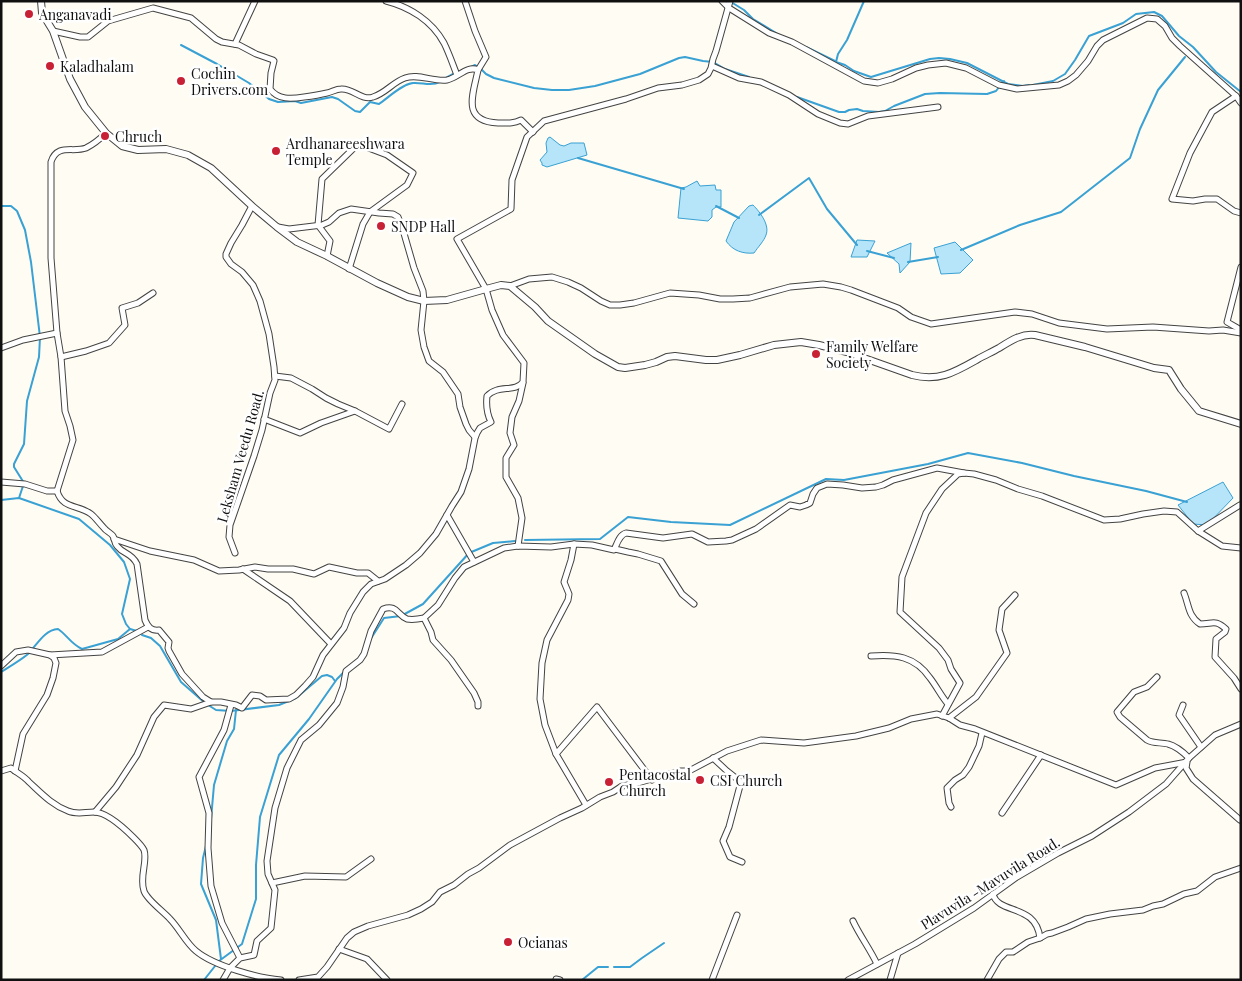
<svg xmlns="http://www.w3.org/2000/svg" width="1242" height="981" viewBox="0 0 1242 981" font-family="'Playfair Display',serif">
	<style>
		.water { fill: #b6e5f9; stroke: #39a1d3 }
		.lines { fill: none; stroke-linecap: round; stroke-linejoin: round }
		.stream { stroke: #39a1d3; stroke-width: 2 }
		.minor-casing { stroke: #434343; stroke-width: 7 }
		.tertiary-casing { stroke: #434343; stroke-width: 8 }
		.minor { stroke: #fff; stroke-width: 5 }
		.tertiary { stroke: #fff; stroke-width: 6 }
		.poi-dot { fill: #c82135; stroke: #fff; stroke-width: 2 }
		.labels { text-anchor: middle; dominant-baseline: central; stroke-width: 5; stroke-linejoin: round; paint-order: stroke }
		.poi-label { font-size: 14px; fill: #101010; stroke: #fff; text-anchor: start }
		.street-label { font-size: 14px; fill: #101010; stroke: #fff }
	</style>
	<rect width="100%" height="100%" fill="#fffcf3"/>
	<g class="water">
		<path d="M550,137L560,145L564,146L571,143H584L587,155L547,167L542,165V163L540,160L547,152L546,143L548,138Z"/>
		<path d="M697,181L700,186L715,185L716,190H721V207H716L712,210V217L708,221L678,218L681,188L686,187Z"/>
		<path d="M753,205C760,212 770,225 766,235C764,241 758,247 754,253C743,254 733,251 726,241L734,222L749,206Z"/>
		<path d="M857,240L875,241L867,257H851Z"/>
		<path d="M955,242L973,260L960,273L941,274L934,248Z"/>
		<path d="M911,243L910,262L900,273L899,264L887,253Z"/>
		<path d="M1223,482L1233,498L1207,525L1193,524L1178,505Z"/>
	</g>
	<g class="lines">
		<g class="stream">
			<path d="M864,1L847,40L838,54L836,62L845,65L854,71L871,77L930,59L939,58L950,59L967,63L1008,84L1023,86L1029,85"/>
			<path d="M731,2L744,10L753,19L781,36"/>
			<path d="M181,45L217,64L249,83L269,99L278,102L295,101L301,103L332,97L338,99L355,111L360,112L370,102L379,104C388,98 402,84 413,83C422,82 431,87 440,82"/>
			<path d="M806,47L835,61"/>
			<path d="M471,67L475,65L480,68L486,74L494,78L534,88L552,90H569L595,86L640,74L679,58L685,57L703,61L713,62L725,69L749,77"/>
			<path d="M444,79L455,73"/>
			<path d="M1033,85L1053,81L1065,74L1075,60L1089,36L1123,23L1136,14L1154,12L1162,16L1179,36L1193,47L1216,72L1241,92"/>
			<path d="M797,97L839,112H845L849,110L857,109L863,111L879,112L885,111L894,106L925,94L940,93L987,94L996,91L1004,81"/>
			<path d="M578,158L684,189"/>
			<path d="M1,206H11L17,211L25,230L31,262L40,337L39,357L27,401L24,444L14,464V467L24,483L19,498"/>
			<path d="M716,206L739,218"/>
			<path d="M759,215L809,178L827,209L857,245"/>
			<path d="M961,250L1020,225L1061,212L1130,158L1140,129L1158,90L1185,57"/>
			<path d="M867,251L894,258"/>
			<path d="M908,262L938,257"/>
			<path d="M1,500L19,498L79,519L110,545L124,562L130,579L122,614L126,624L130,629L137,631"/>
			<path d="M525,540L600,539L628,517L671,522L730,525L826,479L844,480L928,464L968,453L1022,463L1074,476L1146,491L1187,502"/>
			<path d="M142,635L151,638L160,646L181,682L205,703L216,710L231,711L279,705L296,698L322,676L327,675L332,677L335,681"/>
			<path d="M370,640L384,618L401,616L423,604L469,553L493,543L515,541"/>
			<path d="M1,672C9,667 21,660 28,654C37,645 44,630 58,629C67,635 71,644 82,649L118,639L130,629"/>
			<path d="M211,819L214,785L227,741L234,729L236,710"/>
			<path d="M206,846L203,858L201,884L216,920L221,959"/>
			<path d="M614,967H630L642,958L664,943"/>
			<path d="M204,980L219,961L242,944L256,899V865L260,817L279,755L309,719L337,679L344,672"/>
			<path d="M582,980L598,967H608"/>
		</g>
		<g class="minor-casing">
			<g id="minor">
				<path d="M386,1C410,7 432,21 444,43C449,53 453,65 457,75"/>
				<path d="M465,1L475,31L486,57L478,70"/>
				<path d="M722,1L729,8L769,33L792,42L864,81L878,83L892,79L916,68L928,65L946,63L966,68L999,85L1017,89L1059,85L1068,81L1076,75L1088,61L1097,46L1103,40L1147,18L1157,19L1165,26L1172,38L1180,46L1236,96L1241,103"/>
				<path d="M53,31L80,37H88L108,21L153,8L191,18L216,39L222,42L239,45L256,54L273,60L274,61L271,73L270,89C278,100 291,99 304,97C312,96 319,95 327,93C332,92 336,89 341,89C353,88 361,101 373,97C386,93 393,82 405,78C418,73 433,82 447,80C458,78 467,65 478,70C473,95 461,121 498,123C508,123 512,124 521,120L533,132"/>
				<path d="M235,44L255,1"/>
				<path d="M712,66L739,78L761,82L789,95L818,114L840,123L848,124L868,116L938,107"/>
				<path d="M1236,96L1212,112L1190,153L1172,199L1193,201L1205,199H1217L1234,211L1241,213"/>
				<path d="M278,227L289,229L322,225L329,222L339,213L351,209L379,213L393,214L398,217L403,230L414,268L423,291L424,301L421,330L424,347L429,361L443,372L458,394L460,407L466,424L469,430L475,437"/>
				<path d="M327,256L330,241L318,225L322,179L358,144L387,155L413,173L407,185L370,212L363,224L349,269"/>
				<path d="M1241,267L1227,322L1241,330"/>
				<path d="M510,286L529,279L552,277L568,282L581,288L601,301L610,305H620L634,303L670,293L699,295L720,299H733L750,298L790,287L823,284L841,287L851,290L898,308L911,317L931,324L1015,312L1032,314L1059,323L1107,329L1153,327L1209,331L1223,330L1241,333"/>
				<path d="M57,333L61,357L65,411L70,426L73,440L57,491"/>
				<path d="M1,348L23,340L57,333L51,258V162C57,143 73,153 86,148C94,144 100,139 106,133"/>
				<path d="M61,357L86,351L109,343L125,325L122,308L138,303L153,293"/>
				<path d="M275,376L291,378L312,389L326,398L338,404L355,411L389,429L402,404"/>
				<path d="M264,419L300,433L321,423L355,411"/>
				<path d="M1,482L25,484L47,491H57"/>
				<path d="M57,491C63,510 78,504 91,514C96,518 99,523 104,528C106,531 111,533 113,536C115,539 114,543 117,546C124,555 131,552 137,564L145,620C148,627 151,631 159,630L169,642L168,648L169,651L182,674L203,697L211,702H221L236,705L242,708L252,695L260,696L266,700L289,699L296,695L305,686L313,677L323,655L344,628L350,613L363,592L371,584L385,579L406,565L420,553L436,534L452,506L461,492L469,469L475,438L477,433L480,428L491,422C487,414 486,405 487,396C498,384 515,393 523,382L524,363L503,335L492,310L486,289L457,239L511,209L512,180L527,137L544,121L626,99L658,88L682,85L699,80L708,74L711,68L713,59L716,51L730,1"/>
				<path d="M447,515L474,562"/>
				<path d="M1198,531L1240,505"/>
				<path d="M114,539L150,551L194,560L219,571L239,570L255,567L268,569H293L314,574L329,567L357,573H368L378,581"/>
				<path d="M518,546L522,518L518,498L506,477V458L514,445L510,433L512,417L519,401L523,383"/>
				<path d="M615,549L628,552L638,554L661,561L682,594L694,604"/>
				<path d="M235,553L229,537L230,525L254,456L262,430L270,393L275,380L274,367L269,334L260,301L253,285L242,272L231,264L226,257V254L231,243L242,225L252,206"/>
				<path d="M243,569L290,601L331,644"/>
				<path d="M1184,593C1189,605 1188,616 1200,624C1213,624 1215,619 1226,629L1225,632L1216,639L1215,657L1234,678L1241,689"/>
				<path d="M424,618L431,632L433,640L451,660L474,693L478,702V706"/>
				<path d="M50,655L102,652L148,627"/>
				<path d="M871,656C895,654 915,656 930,678C937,687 941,696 948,704"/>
				<path d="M1,666L16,652L28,650L50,655L54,658L56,663L53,678L47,695L23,734L15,771"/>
				<path d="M1157,677L1147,687L1134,692L1117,712L1120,717L1147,740C1154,744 1161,742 1168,744C1176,746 1183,752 1189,758"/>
				<path d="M231,705L224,730L199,777L209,813L208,848L211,886L222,923L240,958"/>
				<path d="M1183,705L1179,715L1201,747"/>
				<path d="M942,716L960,683L951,669L948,660L939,648L900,612L902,577L926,513L942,489L958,474L964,473L974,474L996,480L1018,489L1042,496L1104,520L1120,519L1143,514L1164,511L1177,512L1198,531L1222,546L1241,548"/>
				<path d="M949,718L976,697L1007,653L999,630L1002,609L1015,595"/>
				<path d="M556,754L545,725L540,699L542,663L547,640L568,600L569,594L564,582L571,560L574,544"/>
				<path d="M713,758L727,771L741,782L729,827L723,841L730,857L742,862"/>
				<path d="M1,771L11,768C17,773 24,776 29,782C41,793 52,805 68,811C77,815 85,812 94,812C107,812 125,829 134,838C137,841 142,846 144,850C148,861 139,877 144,891C147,900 163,911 170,919C179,928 186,943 196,951C214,966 258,978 281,980"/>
				<path d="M586,805L556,754L597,707L652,780"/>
				<path d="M951,807L949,803L947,788L955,780L963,775L969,767L979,746L982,733"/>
				<path d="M95,812L116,787L137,755L154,717L164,705L191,709L211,702"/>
				<path d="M1002,813L1041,755"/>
				<path d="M272,883L305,876L346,877L371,859"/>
				<path d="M993,894C998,915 1036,903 1040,938"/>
				<path d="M853,921C860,936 870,949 877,964"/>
				<path d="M339,949L367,959L387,980"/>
				<path d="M556,979L560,980"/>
				<path d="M223,980L230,968L240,958L254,955L257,941L271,928L275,890L268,874L267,861L275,808L287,768L301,740L319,725L337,703L343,687L346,671L360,660L364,654L371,631L383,609C397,604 397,615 407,619C412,620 419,619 424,618L438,605L455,578L464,567L504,548L518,546L551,547L574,544L592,545L614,550C617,544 619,535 626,533L663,538L692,534L708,542L726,541L732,540L756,529L790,505L800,507L806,505L810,503L813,494L817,488L827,484L843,485L862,488L876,487L883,485L893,480L937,468L964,473"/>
				<path d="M299,980L318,977L327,967L347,938L354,932L368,926L408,915L421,909L432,902L440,892L454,885L468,874L479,868L510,845L560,818L582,808L600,797L613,792L622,786L634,784L680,771H689L727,751L761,740L804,743L819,741L856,736L889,728L911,719L937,714L949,718L960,725L975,729L1116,785L1155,768L1187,762L1186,768L1193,779L1240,820L1241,819"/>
				<path d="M712,980L737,915"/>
				<path d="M848,980L915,944L974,908L1017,877L1058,853L1092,836L1129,812L1166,784L1189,758L1215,735L1241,724"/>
				<path d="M890,980L898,953"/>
				<path d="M987,980L999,959L1006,952H1013L1028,942L1040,938L1047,934L1052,933L1068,927L1086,919L1110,914L1143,910L1153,906L1163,904L1184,894L1197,891L1215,877L1241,868"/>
			</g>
		</g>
		<g class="tertiary-casing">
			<path id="tertiary" d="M41,1L42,13L53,31L70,79L85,107L106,133L122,146L138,150L166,149L188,155L211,168L252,206L277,227L297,242L327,256L377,283L408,297L424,301L447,300L486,289L501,285L510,286L535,307L548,321L595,354L618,367L625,368L645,365L656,362L667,357L675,356L706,360H717L740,355L774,345L801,342L819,345L847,352L912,375C939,382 955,372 978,359C985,355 992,352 999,348C1010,341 1022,333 1035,335L1085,347L1154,368L1169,370L1181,389L1199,411L1241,424"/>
		</g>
		<use href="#minor" class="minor"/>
		<use href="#tertiary" class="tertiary"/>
	</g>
	<g class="poi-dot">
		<circle cx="29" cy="14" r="5"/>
		<circle cx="50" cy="66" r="5"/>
		<circle cx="181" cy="81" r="5"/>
		<circle cx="105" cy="136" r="5"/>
		<circle cx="276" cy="151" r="5"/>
		<circle cx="381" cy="226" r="5"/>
		<circle cx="816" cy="354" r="5"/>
		<circle cx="700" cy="780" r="5"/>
		<circle cx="609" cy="782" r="5"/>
		<circle cx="508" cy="942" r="5"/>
	</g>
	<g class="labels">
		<g class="poi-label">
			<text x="39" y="14">Anganavadi</text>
			<text x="60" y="66">Kaladhalam</text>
			<text x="191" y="73">Cochin<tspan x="191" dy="16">Drivers.com</tspan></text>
			<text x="115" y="136">Chruch</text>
			<text x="286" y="143">Ardhanareeshwara<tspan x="286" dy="16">Temple</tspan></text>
			<text x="391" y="226">SNDP Hall</text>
			<text x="826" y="346">Family Welfare<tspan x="826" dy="16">Society</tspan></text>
			<text x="619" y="774">Pentacostal<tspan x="619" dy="16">Church</tspan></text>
			<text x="710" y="780">CSI Church</text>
			<text x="518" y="942">Ocianas</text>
		</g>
		<g class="street-label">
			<text transform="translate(240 456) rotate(-74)">Leksham Veedu Road.</text>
			<text transform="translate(990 883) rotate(-32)">Plavuvila -Mavuvila Road.</text>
		</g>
	</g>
	<rect width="1242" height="981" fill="none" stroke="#101010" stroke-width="5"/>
</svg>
